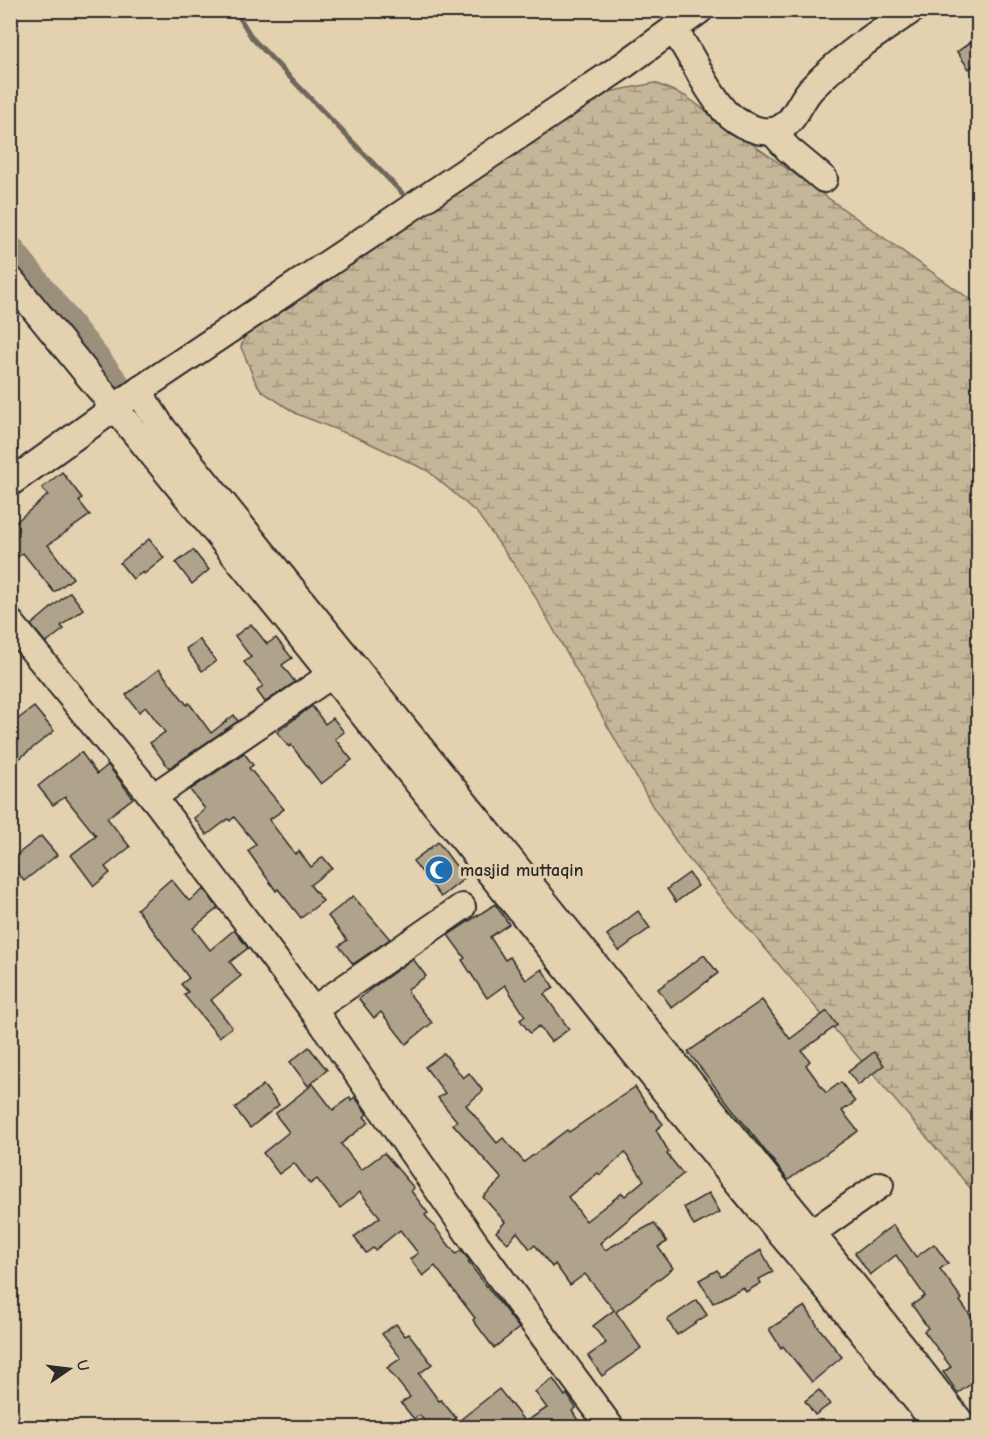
<svg xmlns="http://www.w3.org/2000/svg" width="989" height="1438" viewBox="0 0 989 1438" font-family="'Comic Neue',sans-serif">
	<style>
		.wetland { fill: url(#wetland-marsh); stroke: #787062; stroke-width: 1.5 }
		.lines { fill: none; stroke-linecap: round; stroke-linejoin: round }
		.stream { stroke: #6e675a; stroke-width: 5 }
		.river { stroke: #9a8f7a; stroke-width: 32 }
		.building { fill: #b0a38b; stroke: #2b2b2b; stroke-width: 1.5; fill-rule: evenodd }
		.minor-casing { stroke: #2b2b2b; stroke-width: 30 }
		.minor { stroke: #e4d1af; stroke-width: 26 }
		.labels { text-anchor: middle; dominant-baseline: central; stroke-width: 6; stroke-linejoin: round; paint-order: stroke }
		.poi-label { font-size: 18px; font-weight: bold; fill: #2b2b2b; stroke: #e4d1af; text-anchor: start }
	</style>
	<defs>
		<pattern id="wetland-marsh" width="20" height="14" patternUnits="userSpaceOnUse" patternTransform="scale(1.5)"><rect width="20" height="14" fill="#c6b699"/><path d="M1 5h8M5 5V1M11 12h8M15 12V8" fill="none" stroke="#a1947d"/></pattern>
	</defs>
	<rect width="100%" height="100%" fill="#e4d1af"/>
	<filter id="ink" filterUnits="userSpaceOnUse"><feTurbulence type="fractalNoise" baseFrequency=".0167" numOctaves="2"/><feDisplacementMap in="SourceGraphic" scale="12" xChannelSelector="R" yChannelSelector="G"/><feConvolveMatrix kernelMatrix="1 2 1 2 8 2 1 2 1" color-interpolation-filters="sRGB"/></filter>
	<g filter="url(#ink)">
		<path class="wetland" d="M655,83L685,96L978,305V1197L686,856L653,807L528,584L477,513L428,471L363,440L297,414L263,392L256,383L241,347L246,333L598,94Z"/>
		<g class="lines">
			<path class="stream" d="M235,10L252,38L402,193"/>
			<path class="river" d="M10,252L166,451"/>
		</g>
		<g class="building">
			<path d="M978,37V62L969,69L957,52Z"/>
			<path d="M62,472L82,498L79,501L90,515L48,545L73,578L54,592L23,553L10,563L11,526L48,495L42,488Z"/>
			<path d="M149,539L164,558L144,574L143,572L133,579L120,563Z"/>
			<path d="M193,550L209,570L192,584L176,563Z"/>
			<path d="M70,592L83,609L61,626L64,629L46,643L31,625Z"/>
			<path d="M251,624L267,644L276,638L292,658L282,665L295,682L265,702L257,691L263,686L244,662L251,657L235,636Z"/>
			<path d="M199,639L216,661L202,671L186,649Z"/>
			<path d="M159,669L187,705L189,703L211,733L234,715L238,721L169,768L150,743L165,732L146,707L139,712L126,695Z"/>
			<path d="M312,706L325,724L333,718L344,732L335,739L352,760L321,784L291,745L289,747L277,732Z"/>
			<path d="M34,707L54,731L10,766V725Z"/>
			<path d="M81,752L97,774L108,765L133,798L107,818L130,847L105,867L110,873L94,886L71,855L96,836L65,797L53,805L38,786Z"/>
			<path d="M244,753L253,765L249,768L284,809L269,820L295,854L299,851L311,867L323,857L332,868L310,885L323,901L301,918L278,889L276,891L248,851L256,844L234,817L230,821L228,819L207,835L194,818L205,809L190,790Z"/>
			<path d="M41,836L57,855L24,881L10,863V860Z"/>
			<path d="M438,842L465,878L441,897L413,861Z"/>
			<path d="M689,873L698,886L676,902L667,889Z"/>
			<path d="M171,879L189,901L204,889L218,908L193,928L210,950L234,930L248,948L230,962L241,976L211,1000L232,1027L219,1037L184,995L188,992L181,984L189,978L137,909Z"/>
			<path d="M353,896L390,939L353,964L339,946L347,940L328,916Z"/>
			<path d="M495,904L509,924L490,937L505,960L510,957L526,980L542,969L554,988L544,994L569,1029L551,1042L539,1026L530,1033L520,1020L525,1016L505,985L487,998L462,960L465,958L448,935Z"/>
			<path d="M638,911L650,928L619,951L607,935Z"/>
			<path d="M704,955L718,973L672,1008L658,989Z"/>
			<path d="M413,959L426,976L408,989V992L432,1023L406,1044L381,1012L374,1018L359,999L372,988Z"/>
			<path d="M762,1000L790,1039L827,1011L837,1025L802,1051L810,1061L806,1065L826,1093L841,1082L855,1102L842,1111L858,1131L788,1180L688,1052Z"/>
			<path d="M309,1047L327,1070L308,1086L290,1062Z"/>
			<path d="M874,1052L884,1065L858,1085L848,1072Z"/>
			<path d="M444,1053L463,1078L469,1073L483,1091L466,1105L497,1143L503,1138L524,1162L567,1130L569,1132L635,1087L651,1111L652,1110L663,1124L656,1130L669,1152L667,1154L683,1174L600,1243L605,1250L654,1223L667,1242L658,1247L673,1268L616,1312L641,1348L602,1376L588,1356L606,1343L593,1326L614,1310L585,1274L570,1285L555,1264L552,1267L535,1245L530,1249L517,1232L508,1243L496,1232L505,1222L483,1197L502,1179L453,1124L457,1121L438,1098L445,1093L425,1067ZM625,1153L644,1180L625,1196L622,1193L586,1221L568,1197L598,1173L600,1175Z"/>
			<path d="M313,1084L333,1110L350,1097L351,1100L355,1097L367,1114L364,1117L369,1122L341,1144L361,1170L384,1153L414,1188L411,1191L428,1213L425,1215L456,1254L461,1250L470,1261L468,1262L519,1328L494,1348L473,1320L475,1318L435,1266L423,1276L410,1259L418,1253L400,1230L375,1250L373,1248L366,1253L354,1237L380,1217L360,1192L340,1208L317,1179L310,1184L294,1163L279,1174L263,1153L289,1132L275,1114Z"/>
			<path d="M263,1085L279,1105L250,1128L235,1108Z"/>
			<path d="M709,1193L720,1212L694,1226L684,1207Z"/>
			<path d="M893,1225L916,1257L934,1244L948,1263L940,1269L962,1299L960,1301L978,1326V1379L958,1393L943,1372L951,1367L924,1331L928,1328L912,1305L925,1296L896,1255L870,1275L855,1253Z"/>
			<path d="M761,1250L773,1272L759,1279L761,1283L746,1292L743,1287L713,1303L699,1280L717,1270L720,1276Z"/>
			<path d="M697,1300L707,1315L677,1335L667,1320Z"/>
			<path d="M805,1306L819,1328L842,1357L812,1382L783,1346L781,1348L769,1329Z"/>
			<path d="M396,1324L405,1336L409,1334L432,1364L419,1374L439,1401L441,1400L456,1418L444,1428H429L420,1415L414,1419L401,1403L410,1397L387,1368L401,1358L382,1334Z"/>
			<path d="M553,1379L565,1396L567,1394L576,1408L572,1411L583,1428H450L499,1389L525,1422L547,1408L535,1392Z"/>
			<path d="M819,1390L830,1404L815,1415L805,1401Z"/>
		</g>
		<g class="lines">
			<g class="minor-casing">
				<g id="minor">
					<path d="M673,29C693,55 703,86 725,111C736,123 762,137 779,129C796,121 800,99 813,87C842,57 877,33 912,10"/>
					<path d="M772,131L788,149L824,179"/>
					<path d="M10,279L289,622L745,1191L834,1297L939,1428"/>
					<path d="M141,389L146,403L163,429L876,1313L965,1428"/>
					<path d="M10,483L141,389L624,65L700,10"/>
					<path d="M10,622L157,802L321,1021L475,1243L611,1428"/>
					<path d="M153,797L331,675"/>
					<path d="M313,1010L462,907"/>
					<path d="M812,1233L880,1185"/>
				</g>
			</g>
			<use href="#minor" class="minor"/>
		</g>
	</g>
	<defs>
		<g id="mosque-disc" transform="scale(1.5)"><circle r="9.5" fill="#1f6fb2" stroke="#e4d1af"/><path d="M3.5-4.9A6 6 0 1 0 3.5 4.9A5 5 0 1 1 3.5-4.9Z" fill="#fff"/></g>
	</defs>
	<g fill-rule="evenodd">
		<use href="#mosque-disc" x="439" y="870"/>
	</g>
	<g class="labels">
		<g class="poi-label">
			<text x="460" y="870">masjid muttaqin</text>
		</g>
	</g>
	<rect width="989" height="1438" fill="none" stroke="#e4d1af" stroke-width="36"/>
	<rect x="18" y="18" width="953" height="1402" fill="none" stroke="#2b2b2b" stroke-width="2" filter="url(#ink)"/>
	<g transform="translate(69 1369) rotate(76)" stroke="#e4d1af" stroke-width="4.5" paint-order="stroke">
	<path d="M0-4.5L10 22L0 15L-10 22Z" fill="#2b2b2b"/>
	<text y="-9" font-size="16" font-weight="bold" text-anchor="middle" fill="#2b2b2b">U</text>
	</g>
</svg>
